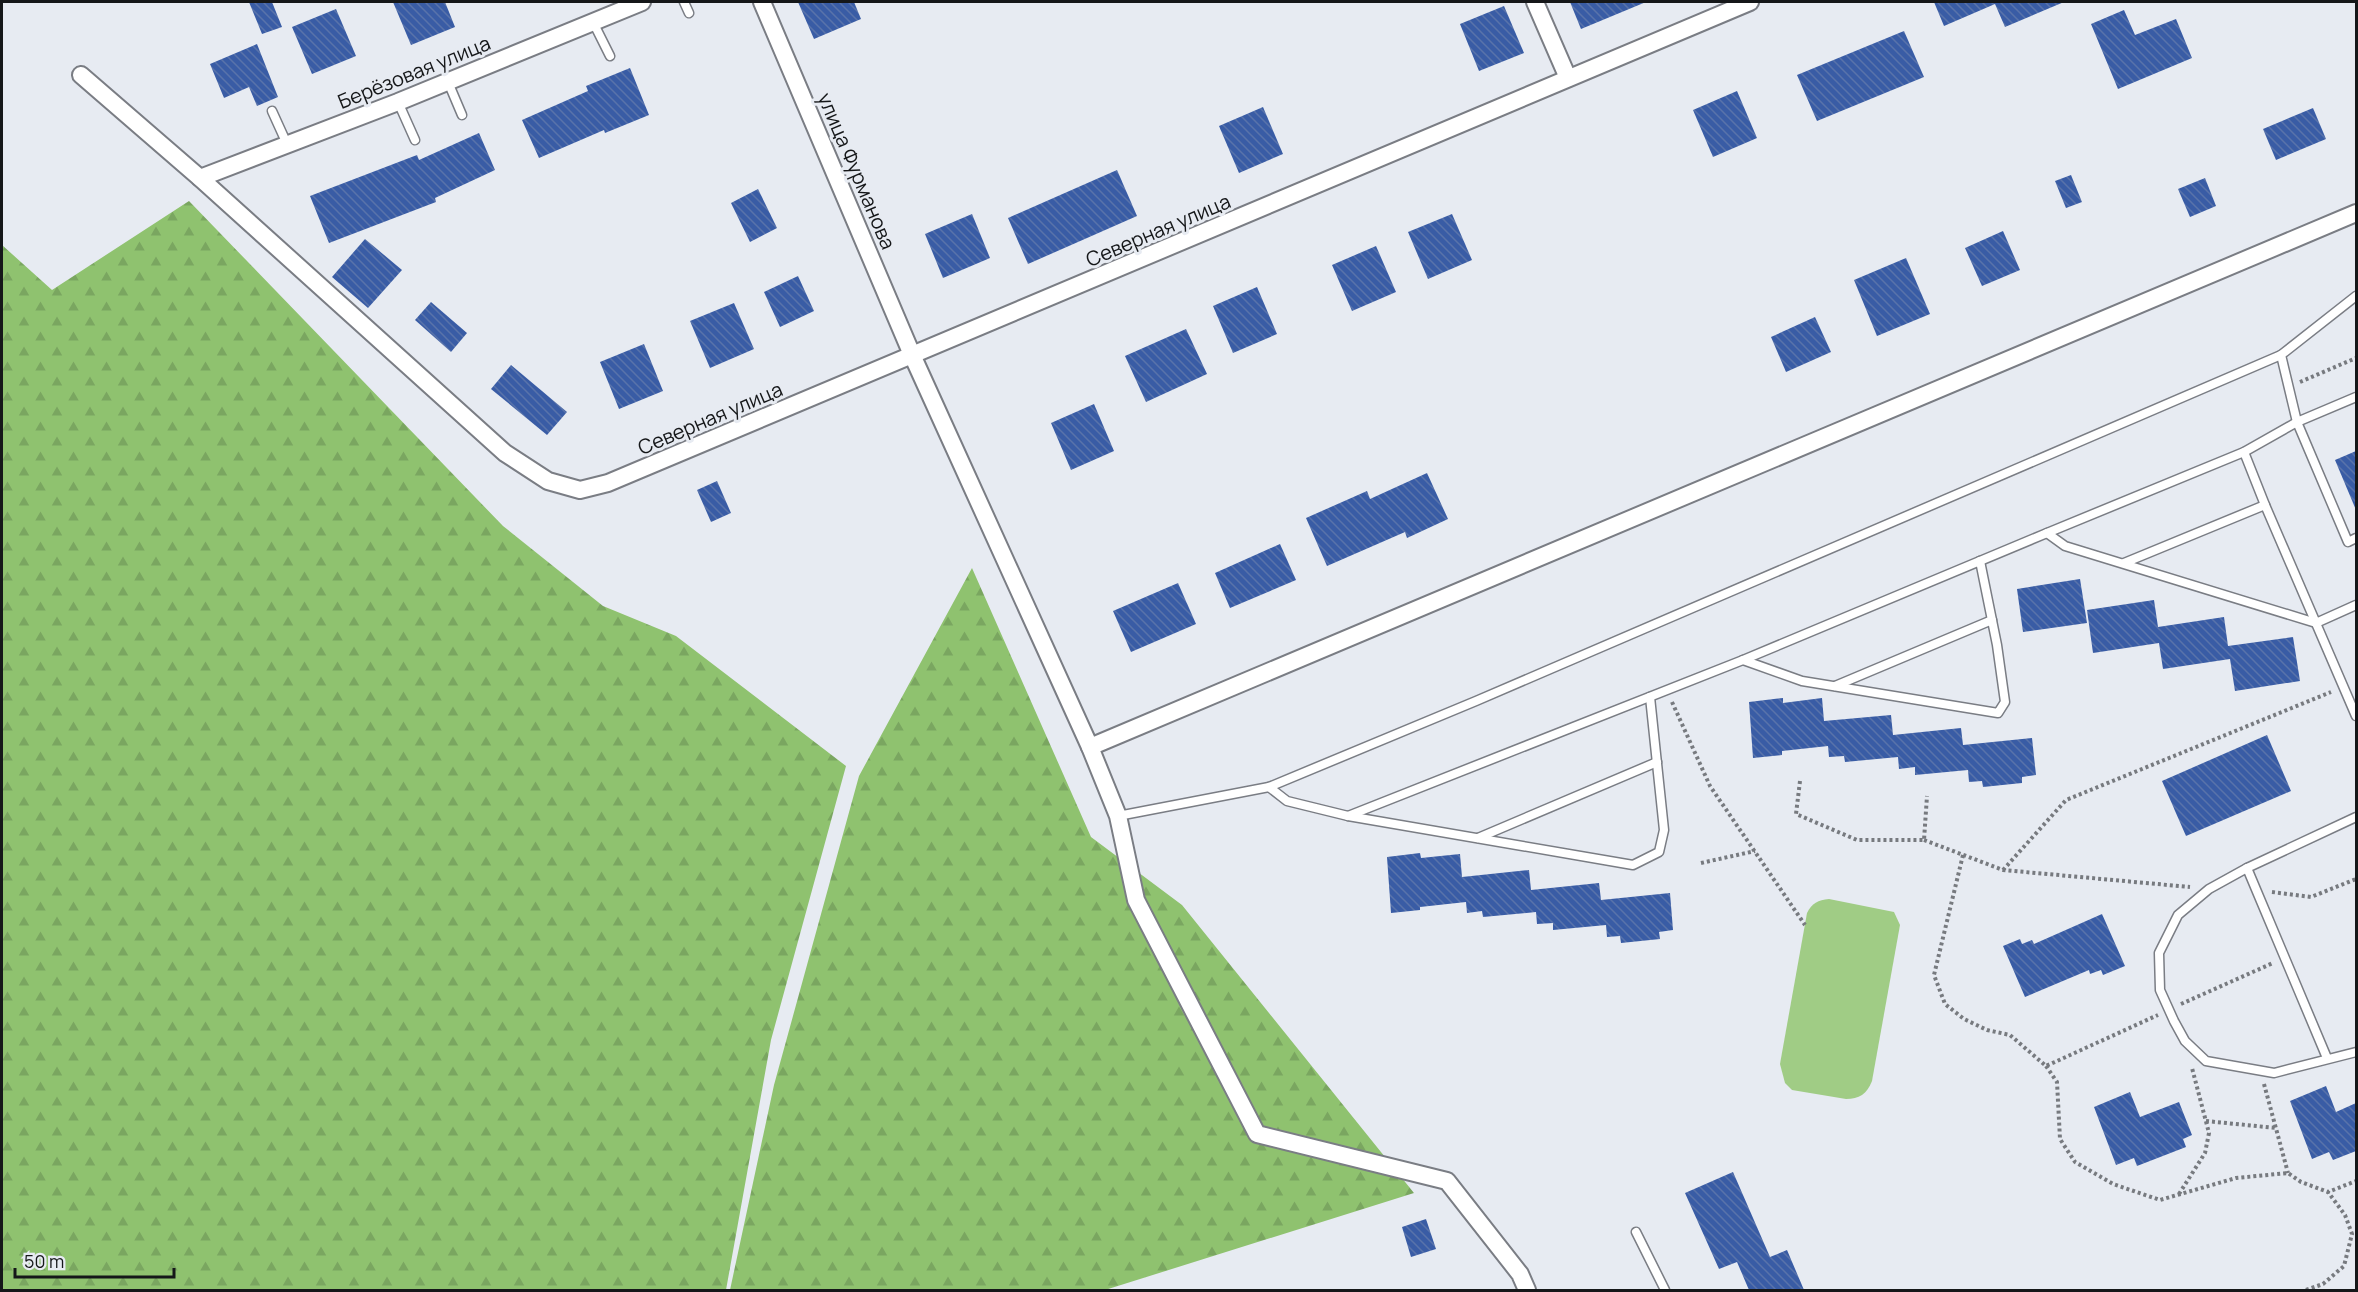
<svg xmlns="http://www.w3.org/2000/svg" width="2358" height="1292" viewBox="0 0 2358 1292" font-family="Manrope,sans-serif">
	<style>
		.forest { fill: url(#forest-firs) }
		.pitch { fill: #a0cc85 }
		.building { fill: url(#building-back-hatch) }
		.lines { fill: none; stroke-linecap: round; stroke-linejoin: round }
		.service-casing { stroke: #7a7d84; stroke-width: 11 }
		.minor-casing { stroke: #7a7d84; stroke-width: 20 }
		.path { stroke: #777a7f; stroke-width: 4; stroke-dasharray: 3 3; stroke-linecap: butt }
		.service { stroke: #fff; stroke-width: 8 }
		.minor { stroke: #fff; stroke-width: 16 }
		.labels { text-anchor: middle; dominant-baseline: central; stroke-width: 6; stroke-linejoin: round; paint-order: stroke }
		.street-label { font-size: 20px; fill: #151719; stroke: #e7ebf2 }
	</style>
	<defs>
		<pattern id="forest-firs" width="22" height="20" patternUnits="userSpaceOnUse" patternTransform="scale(1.5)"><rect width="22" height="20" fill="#8fc26f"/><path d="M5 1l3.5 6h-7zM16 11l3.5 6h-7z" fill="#7aa660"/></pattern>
		<pattern id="building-back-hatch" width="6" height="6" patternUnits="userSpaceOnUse" patternTransform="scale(1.5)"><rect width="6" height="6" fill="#395ca5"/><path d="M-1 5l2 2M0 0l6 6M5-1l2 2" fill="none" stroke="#5973aa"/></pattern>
	</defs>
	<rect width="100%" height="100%" fill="#e7ebf2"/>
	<g class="forest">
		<path d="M189,201L503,526L603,606L676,636L846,766L771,1040L726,1290H2V245L52,290Z"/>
		<path d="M972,568L1091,837L1182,905L1414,1193L1105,1290H730L774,1085L859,776Z"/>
	</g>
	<path class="pitch" d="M1829,899L1894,912L1900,925L1872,1081C1867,1094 1859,1099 1846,1099L1792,1090L1785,1083L1780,1064L1807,913C1812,903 1818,900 1829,899Z"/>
	<g class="building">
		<path d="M249,2H272L282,27L262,34Z"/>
		<path d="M393,2H445L455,27L411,45Z"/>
		<path d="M798,2H854L861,19L814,39Z"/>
		<path d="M1570,2H1646L1581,29Z"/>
		<path d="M1934,2H2064L2005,27L1995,4L1944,26Z"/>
		<path d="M1504,6L1524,53L1479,71L1460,24Z"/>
		<path d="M336,9L356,56L312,74L292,27Z"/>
		<path d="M2124,10L2135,35L2176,19L2192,58L2118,89L2091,24Z"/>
		<path d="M1904,31L1924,77L1817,121L1797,75Z"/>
		<path d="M257,44L278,97L257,106L249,87L224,98L210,64Z"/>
		<path d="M630,68L649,115L605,133L604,130L539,158L522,120L588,91L586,86Z"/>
		<path d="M1737,91L1757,138L1713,157L1693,110Z"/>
		<path d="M1263,107L1283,154L1239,173L1219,126Z"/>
		<path d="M2313,108L2326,139L2276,160L2263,129Z"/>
		<path d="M479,133L495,170L435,198L436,202L329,243L310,196L417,155L419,160Z"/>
		<path d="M1117,170L1137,216L1028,264L1008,218Z"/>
		<path d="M2071,175L2082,202L2066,208L2055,181Z"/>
		<path d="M2205,178L2216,206L2190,217L2178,189Z"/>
		<path d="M758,189L777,228L750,242L731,203Z"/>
		<path d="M972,214L990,258L943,278L925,234Z"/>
		<path d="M1452,214L1472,260L1428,279L1408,232Z"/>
		<path d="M2003,231L2020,270L1982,286L1965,248Z"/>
		<path d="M365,239L402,270L368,308L332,277Z"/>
		<path d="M1376,246L1396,292L1352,311L1332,265Z"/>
		<path d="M1906,258L1930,314L1877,336L1854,280Z"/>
		<path d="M798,276L814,311L780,327L764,292Z"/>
		<path d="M1257,287L1277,334L1233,353L1213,306Z"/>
		<path d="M431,302L467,333L451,352L415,320Z"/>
		<path d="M734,303L754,349L710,368L690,321Z"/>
		<path d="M1815,317L1831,352L1786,372L1771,337Z"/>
		<path d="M1186,329L1207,374L1146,402L1125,356Z"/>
		<path d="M644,344L663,391L619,409L600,362Z"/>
		<path d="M511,365L567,412L547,435L491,389Z"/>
		<path d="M1094,404L1114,451L1071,470L1051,423Z"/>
		<path d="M2356,451V510L2335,460Z"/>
		<path d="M1427,473L1448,519L1407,538L1405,532L1327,566L1306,518L1367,491L1370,499Z"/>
		<path d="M717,481L731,513L711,522L697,490Z"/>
		<path d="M1280,544L1296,580L1230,608L1215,573Z"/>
		<path d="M2080,579L2087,623L2023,632L2017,589Z"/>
		<path d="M1178,583L1196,624L1131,652L1113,611Z"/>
		<path d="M2154,600L2158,627L2224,617L2228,646L2293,637L2300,681L2235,691L2230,659L2163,669L2159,643L2093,653L2087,610Z"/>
		<path d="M1783,698V703L1822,698L1824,721L1891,715L1893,735L1961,728L1963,745L2032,738L2036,775L2022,777V783L1983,787L1982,781L1969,782L1968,770L1915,775V767L1899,769L1898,757L1845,762L1844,756L1829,757L1828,746L1782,751V755L1753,758L1749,702Z"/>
		<path d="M2267,735L2291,791L2186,836L2162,781Z"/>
		<path d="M1420,853L1421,858L1460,854L1462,877L1529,870L1531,890L1599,883L1601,900L1670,893L1673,930L1659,932L1660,939L1621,943L1620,936L1607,937L1606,925L1553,930V923L1537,924L1536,912L1483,917L1482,911L1467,913L1466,902L1420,907V910L1391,913L1387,857Z"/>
		<path d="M2102,914L2125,966L2103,975L2101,970L2090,974L2089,970L2025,997L2003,946L2020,939L2022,944L2032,940L2034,944Z"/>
		<path d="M2326,1086L2336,1112L2356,1103V1151L2333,1160L2329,1152L2312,1159L2290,1101Z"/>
		<path d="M2130,1092L2140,1117L2179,1102L2192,1135L2183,1139L2186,1147L2137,1166L2134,1158L2116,1165L2094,1107Z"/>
		<path d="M1733,1172L1770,1257L1787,1250L1804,1290H1749L1737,1262L1719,1269L1685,1193Z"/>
		<path d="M1426,1219L1436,1249L1411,1257L1402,1227Z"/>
	</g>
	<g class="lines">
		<g class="service-casing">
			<g id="service">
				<path d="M684,2L689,13"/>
				<path d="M593,22L610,56"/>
				<path d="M448,82L462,115"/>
				<path d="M398,102L415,140"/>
				<path d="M272,111L287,144"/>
				<path d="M2356,296L2281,355L2297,422L2348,542L2356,538"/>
				<path d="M2356,397L2297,422L2244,452L2047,533L2065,546L2316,623L2356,605"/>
				<path d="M2244,452L2265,505L2356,716"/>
				<path d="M2124,563L2265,505"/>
				<path d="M1743,660L1802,681L1998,713L2005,702L1997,645L1980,561"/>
				<path d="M1835,686L1992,620"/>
				<path d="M1269,787L1287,801L1348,816L1633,865L1659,852L1664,830L1650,697"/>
				<path d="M1118,816L1269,787L1476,701L2281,355"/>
				<path d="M1348,816L1743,660L2047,533"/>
				<path d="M2356,817L2247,868L2209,889L2178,915L2159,953L2160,990L2174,1021L2185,1041L2206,1061L2274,1073L2356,1052"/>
				<path d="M1478,838L1657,762"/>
				<path d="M2247,868L2327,1058"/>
				<path d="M1636,1232L1665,1290"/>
			</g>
		</g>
		<g class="minor-casing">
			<g id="minor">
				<path d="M762,2L913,357L1090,747L1118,816L1136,900L1257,1134L1447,1181L1520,1274L1527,1290"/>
				<path d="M1535,2L1568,78"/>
				<path d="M81,75L200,178L505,453L548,481L580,490L608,483L1750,2"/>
				<path d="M200,178L398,102L642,2"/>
				<path d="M1090,747L2356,213"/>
			</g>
		</g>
		<g class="path">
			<path d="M2300,382L2356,358"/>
			<path d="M1672,702L1710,786L1805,925"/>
			<path d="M1800,781L1796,814L1857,840H1924L1927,796"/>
			<path d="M1924,840L2003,870L2190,887"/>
			<path d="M1963,855L1934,975L1945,1004L1964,1019L1987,1030L2010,1035L2046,1066L2158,1015"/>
			<path d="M1701,863L1755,851"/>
			<path d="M2003,870L2066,800L2331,692"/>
			<path d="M2272,892L2311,897L2356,879"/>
			<path d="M2181,1004L2273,963"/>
			<path d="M2046,1066L2057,1082L2060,1139L2075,1162L2113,1184L2160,1200L2236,1178L2288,1173L2301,1182L2328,1192L2356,1181"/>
			<path d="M2264,1084L2288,1173"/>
			<path d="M2206,1121L2276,1128"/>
			<path d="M2179,1194L2205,1153L2209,1133L2192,1068"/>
			<path d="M2306,1290L2323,1284L2344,1266L2352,1234L2345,1215L2328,1192"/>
		</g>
		<use href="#service" class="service"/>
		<use href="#minor" class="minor"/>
	</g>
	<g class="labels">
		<g class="street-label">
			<text transform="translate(414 72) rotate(-22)">Берёзовая улица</text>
			<text transform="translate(857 171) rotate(67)">улица Фурманова</text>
			<text transform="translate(1158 230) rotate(-23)">Северная улица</text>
			<text transform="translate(710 418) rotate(-23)">Северная улица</text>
		</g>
	</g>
	<rect width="2358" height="1292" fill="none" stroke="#151719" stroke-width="6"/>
	<path d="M15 1268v9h159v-9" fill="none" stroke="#151719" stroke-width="3"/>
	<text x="24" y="1268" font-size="18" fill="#151719" stroke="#e7ebf2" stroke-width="4.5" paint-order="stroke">50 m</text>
</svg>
